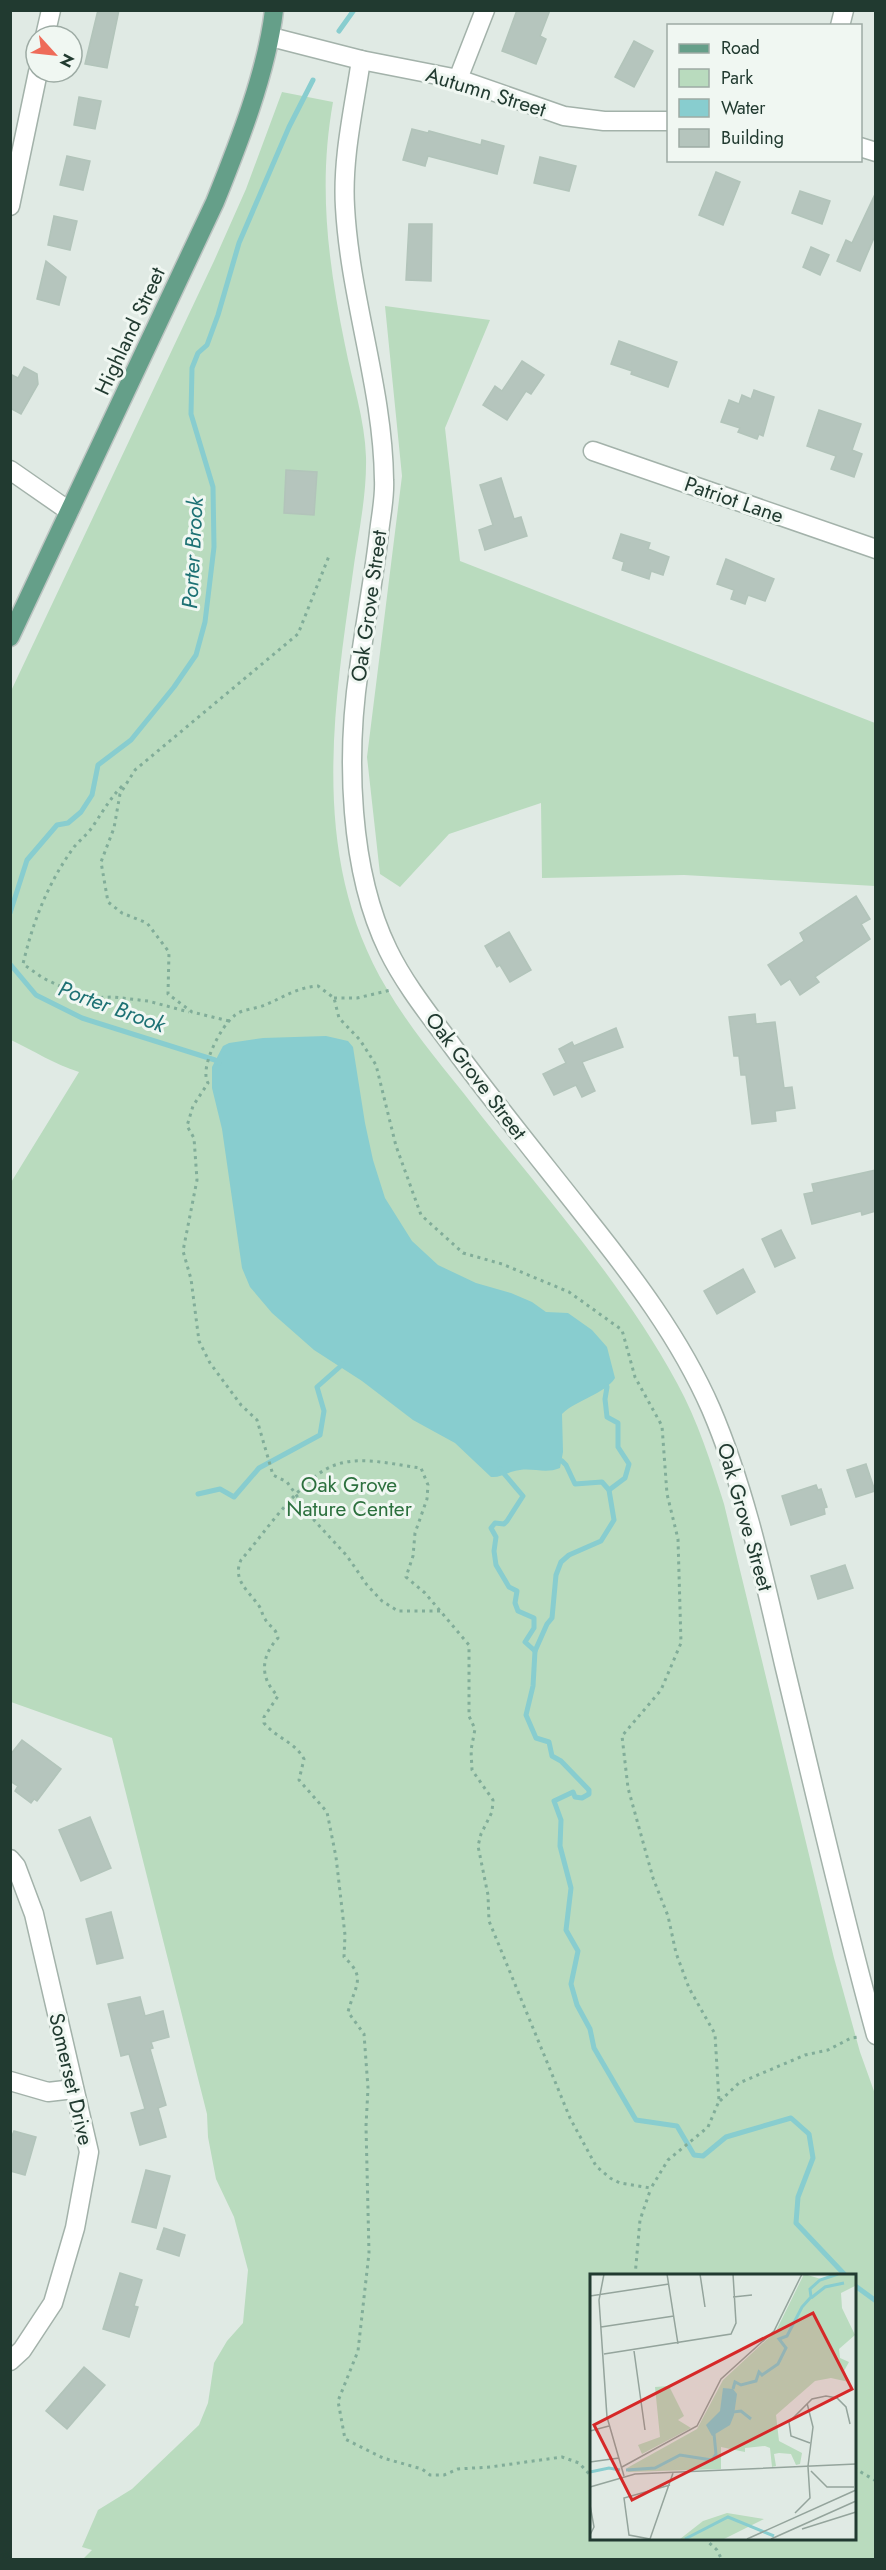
<svg xmlns="http://www.w3.org/2000/svg" width="886" height="2570" viewBox="0 0 886 2570" font-family="Jost,sans-serif">
	<style>
		.green { fill: #b9dbbe; fill-rule: evenodd }
		.water { fill: #88cdcf }
		.lines { fill: none; stroke-linecap: round; stroke-linejoin: round }
		.stream { stroke: #88cdcf; stroke-width: 5 }
		.building { fill: #b5c5bd; stroke: #b2c4ba; stroke-width: 1.5 }
		.minor-casing { stroke: #a3b2aa; stroke-width: 21 }
		.major-casing { stroke: #bcc4c1; stroke-width: 21 }
		.path { stroke: #81ad99; stroke-width: 3; stroke-dasharray: 3 4.5; stroke-linecap: butt }
		.minor { stroke: #fff; stroke-width: 18 }
		.major { stroke: #659f89; stroke-width: 18 }
		.labels { text-anchor: middle; dominant-baseline: central; stroke-width: 6; stroke-linejoin: round; paint-order: stroke }
		.street-label { font-size: 21px; fill: #213a30; stroke: #f0f7f2 }
		.park-label { font-size: 21px; fill: #2c703e; stroke: #f0f7f2 }
		.water-label { font-size: 22px; font-style: italic; fill: #1d7174; stroke: #f0f7f2 }
		.inset-river { fill: none; stroke: #88cdcf; stroke-width: 3 }
		.inset-road { fill: none; stroke: #94a49c; stroke-width: 1.5 }
		.view { fill: #d62828; fill-opacity: 0.15; stroke: #d62828; stroke-width: 3 }
		.inset-edge { fill: none; stroke: #213a30; stroke-width: 3 }
	</style>
	<rect width="100%" height="100%" fill="#e0eae4"/>
	<g class="green">
		<path d="M282,92L333,102C318,186 328,262 345,345C352,381 365,420 366,457C367,498 357,539 352,579C332,718 311,862 387,989C414,1035 451,1076 483,1118C551,1203 625,1287 677,1383C698,1421 711,1463 724,1504L834,1958L860,2052L875,2094V2559H83L92,2550L82,2547L98,2510L132,2489L199,2425L208,2403L214,2363L227,2341L243,2323L248,2270L234,2217L216,2179L208,2137L207,2114L112,1738L11,1702L10,1184L79,1072C54,1064 34,1051 11,1040V691L214,261L246,189ZM592,2276H854V2538H592Z"/>
		<path d="M385,306L490,320L445,428L460,561L875,723V886L684,875L542,878L541,803L449,834L400,887L380,874L367,757L402,476Z"/>
	</g>
	<path class="water" d="M326,1036L348,1041L353,1047L365,1123L373,1160L385,1198L412,1241L438,1265L476,1283L511,1293L532,1302L546,1312L568,1313L592,1330L607,1347L615,1378C605,1394 576,1400 562,1414L563,1452L560,1468C546,1474 534,1468 520,1470C509,1471 501,1478 491,1477L455,1443L413,1420L362,1381L314,1350L272,1313L250,1287L242,1268L222,1129L212,1088V1067L223,1046L229,1043L263,1038Z"/>
	<g class="lines">
		<g class="stream">
			<path d="M339,31L354,10"/>
			<path d="M10,913L27,860L57,825L68,823L81,812L92,795L98,765L131,740L174,687L196,655L205,622L214,547L213,487L191,414L192,368L198,353L207,345L218,315L239,243L289,127L313,80"/>
			<path d="M10,964L36,995L82,1018L215,1060L219,1063"/>
			<path d="M607,1387L605,1399L607,1417L618,1423V1447L629,1464L625,1478L609,1490"/>
			<path d="M562,1461L566,1465L575,1484L602,1482L609,1490L614,1520L601,1541L569,1555L561,1562L556,1575L552,1618L547,1624L535,1651L533,1686L526,1715L536,1738L549,1742L552,1756L561,1761L589,1790V1794L582,1798L575,1797L573,1792L554,1801L561,1820L560,1846L571,1888L566,1930L578,1951L571,1984L577,2005L590,2029L594,2048L636,2120L677,2126L694,2155L703,2156L726,2137L791,2118L809,2134L813,2158L798,2197L796,2223L846,2276"/>
			<path d="M500,1469L523,1496L507,1521L504,1524L495,1523L491,1528L496,1537L494,1551L496,1565L509,1587L517,1591L515,1603L518,1611L534,1618V1628L525,1642L535,1651"/>
			<path d="M198,1494L220,1489L234,1497L259,1468L320,1435L324,1411L317,1387L343,1364"/>
			<path d="M854,2285L876,2301"/>
		</g>
	</g>
	<g class="building">
		<path d="M98,10H119L107,68L85,64Z"/>
		<path d="M517,10H550L540,36L546,39L536,64L502,51Z"/>
		<path d="M634,41L653,51L634,87L615,77Z"/>
		<path d="M79,97L101,101L95,129L74,125Z"/>
		<path d="M412,129L428,133L429,131L481,145L482,140L504,146L497,174L428,156L425,166L403,160Z"/>
		<path d="M67,156L90,161L83,190L60,185Z"/>
		<path d="M540,157L576,166L569,191L534,183Z"/>
		<path d="M716,172L740,182L723,225L699,215Z"/>
		<path d="M800,191L830,201L822,224L792,213Z"/>
		<path d="M876,192V233L860,271L837,261L846,240L852,243Z"/>
		<path d="M54,216L77,221L70,250L48,245Z"/>
		<path d="M409,224H432L431,281L406,280Z"/>
		<path d="M811,247L829,255L820,275L803,267Z"/>
		<path d="M46,261L66,277L59,305L37,299Z"/>
		<path d="M619,341L677,362L668,387L631,374L632,371L611,364Z"/>
		<path d="M522,361L544,375L531,394L526,391L507,420L483,405L495,386L502,391Z"/>
		<path d="M24,367L37,374L38,384L21,414L10,408V374L18,378Z"/>
		<path d="M754,390L774,397L763,436L759,434L757,439L738,432L740,428L721,422L729,400L739,404L742,395L751,399Z"/>
		<path d="M819,410L861,424L852,450L862,454L854,477L831,469L836,456L807,446Z"/>
		<path d="M286,470L317,472L314,515L284,513Z"/>
		<path d="M501,478L514,519L521,517L527,536L485,550L479,530L493,525L480,485Z"/>
		<path d="M621,534L650,543L648,549L669,557L663,575L651,571L649,579L622,570L624,562L613,558Z"/>
		<path d="M726,559L774,579L765,601L748,595L745,604L731,599L734,590L717,584Z"/>
		<path d="M856,896L870,919L861,924L870,939L815,977L819,982L800,995L790,979L781,985L768,965L804,941L800,933Z"/>
		<path d="M509,932L531,970L510,982L500,965L497,967L485,946Z"/>
		<path d="M755,1014L756,1024L775,1022L784,1088L792,1087L795,1108L775,1111L776,1121L752,1124L746,1075H741L739,1056H734L729,1017Z"/>
		<path d="M616,1028L623,1047L582,1062L595,1091L582,1097L576,1085L554,1095L543,1074L566,1063L559,1049L572,1042L574,1046Z"/>
		<path d="M876,1170V1211L862,1215L861,1211L812,1224L804,1194L814,1192L812,1184Z"/>
		<path d="M781,1230L795,1258L775,1267L762,1239Z"/>
		<path d="M743,1269L755,1292L717,1314L704,1291Z"/>
		<path d="M866,1464L875,1491L856,1497L847,1470Z"/>
		<path d="M816,1485L818,1490L821,1489L827,1507L824,1508L825,1514L791,1525L782,1496Z"/>
		<path d="M845,1565L853,1588L818,1599L811,1576Z"/>
		<path d="M22,1740L61,1769L37,1801L34,1799L31,1803L15,1791L18,1786L10,1781V1755Z"/>
		<path d="M90,1817L111,1868L81,1881L59,1830Z"/>
		<path d="M111,1912L123,1958L97,1964L86,1919Z"/>
		<path d="M140,1997L145,2016L163,2011L169,2037L151,2042L153,2048L150,2049L166,2105L158,2108L166,2137L140,2145L131,2113L145,2109L129,2054L121,2056L108,2004Z"/>
		<path d="M14,2131L36,2137L25,2175L10,2171V2141Z"/>
		<path d="M146,2170L170,2176L156,2228L132,2222Z"/>
		<path d="M164,2228L185,2235L179,2256L157,2249Z"/>
		<path d="M120,2273L142,2280L134,2306L138,2307L129,2337L103,2329Z"/>
		<path d="M84,2367L105,2385L67,2429L46,2411Z"/>
	</g>
	<g class="lines">
		<g class="minor-casing">
			<g id="minor">
				<path d="M840,26L844,10"/>
				<path d="M45,36L51,10"/>
				<path d="M271,37L361,60L458,79L564,116L604,121H668"/>
				<path d="M361,60C354,108 342,158 345,207C350,299 383,388 384,480C385,497 381,515 379,533C374,578 365,623 359,669C346,756 349,870 388,950C405,985 431,1017 453,1047C495,1104 540,1159 584,1215C632,1275 680,1338 711,1409C746,1491 764,1578 784,1664C814,1788 842,1912 876,2035"/>
				<path d="M458,79L485,10"/>
				<path d="M860,147L876,152"/>
				<path d="M10,206L38,72"/>
				<path d="M593,451L876,549"/>
				<path d="M10,470L69,511"/>
				<path d="M10,1859L16,1866L34,1914L89,2152L75,2228L53,2303L22,2350L10,2361"/>
				<path d="M10,2081L48,2092L74,2089"/>
			</g>
		</g>
		<g class="major-casing">
			<path id="major" d="M10,637L215,202C238,145 267,72 274,10"/>
		</g>
		<g class="path">
			<path d="M122,786C110,799 105,808 95,823C90,832 81,839 74,847C48,883 33,921 23,964L43,978L85,998L113,997L148,1001L189,1012"/>
			<path d="M334,998H357L391,990"/>
			<path d="M229,1021L192,1012L168,994L169,952L147,923L122,913L108,902L101,862L114,828L120,794L135,770L298,634L329,556"/>
			<path d="M440,1611H398L382,1601L367,1585L347,1556L314,1520L287,1482L273,1475L257,1420L241,1405L210,1363L199,1341L191,1279L183,1251L197,1180L194,1138L187,1126L193,1106L208,1083C199,1068 221,1026 234,1016C241,1009 256,1009 265,1005C284,997 298,987 318,986L334,998L339,1018L360,1040L376,1065L396,1146L421,1215L463,1253L502,1264L569,1292L622,1330L635,1377L662,1426L667,1494L678,1539L681,1643L661,1690L622,1736L628,1788L653,1878L668,1916L676,1953L689,1988L715,2034L719,2101L708,2127L668,2160L651,2188L620,2183L610,2178L596,2166L570,2118L489,1921L488,1895L478,1846L481,1834L492,1812L493,1800L472,1770L471,1750L475,1729L469,1716V1645L425,1593L406,1577L413,1556L415,1533L427,1499L428,1485L421,1468C395,1465 364,1456 338,1464C303,1474 265,1533 241,1560C232,1580 248,1590 259,1606C262,1610 262,1615 265,1619C270,1628 275,1626 278,1638C261,1656 259,1678 278,1696L264,1717V1723C276,1738 294,1741 304,1759L299,1780L327,1812L336,1857L345,1935L344,1957C367,1978 355,1985 348,2012L364,2034L368,2088L366,2126L369,2253L358,2351L338,2401L345,2439L383,2458L422,2469L430,2475H444L458,2469L490,2467L562,2457L579,2463L592,2477"/>
			<path d="M720,2101L739,2083L805,2055L828,2050L851,2038L859,2037"/>
			<path d="M635,2276L640,2220L651,2188"/>
			<path d="M854,2468L876,2481"/>
			<path d="M704,2538L717,2550L722,2560"/>
		</g>
		<use href="#minor" class="minor"/>
		<use href="#major" class="major"/>
	</g>
	<g class="labels">
		<g class="street-label">
			<text transform="translate(486 92) rotate(17)">Autumn Street</text>
			<text transform="translate(130 331) rotate(-65)">Highland Street</text>
			<text transform="translate(734 500) rotate(19)">Patriot Lane</text>
			<text transform="translate(369 606) rotate(-82)">Oak Grove Street</text>
			<text transform="translate(476 1076) rotate(53)">Oak Grove Street</text>
			<text transform="translate(745 1517) rotate(74)">Oak Grove Street</text>
			<text transform="translate(71 2079) rotate(77)">Somerset Drive</text>
		</g>
		<g class="park-label">
			<text x="349" y="1485">Oak Grove<tspan x="349" dy="24">Nature Center</tspan></text>
		</g>
		<g class="water-label">
			<text transform="translate(192 553) rotate(-87)">Porter Brook</text>
			<text transform="translate(112 1006) rotate(20)">Porter Brook</text>
		</g>
	</g>
	<g transform="translate(590 2274)">
		<rect width="266" height="266" fill="#e0eae4"/>
		<path d="M214,0L231,5L243,0H265V12L251,19L252,34L265,61L249,75L250,84L259,88L254,97L259,108L241,104L225,107L186,141L189,167L212,179L210,190L206,191L201,180L189,179L184,180L186,192L182,193L180,174L175,172L155,174V178L131,173V195L38,198L37,194L107,155L133,106L186,57ZM79,112L94,142L88,146L101,154L52,180L48,171L70,163L65,113ZM137,239L174,245L134,265H90L113,247Z" fill="#b9dbbe"/>
		<path d="M133,114L143,115L147,120L144,141L140,151L122,162L116,151L130,137Z" fill="#88cdcf"/>
		<path class="inset-river" d="M221,24L235,13L254,9M143,115L145,108L151,111L166,107L169,98L172,101L188,90L196,74L189,65L197,62L212,33L221,23L220,15L230,6L248,0M143,138L151,137L161,145M36,196L65,194L90,181L122,186L126,180L124,160M0,198L19,194L30,196M95,265L138,243L184,262"/>
		<path class="inset-road" d="M14,0L9,26L17,143L34,202M77,0L88,70M110,0L115,33M0,22L79,10M143,23L162,21M11,53L84,42M44,77L55,156M14,80L141,60L146,49L143,0M217,129L223,153L218,192M0,157L19,152M220,169L201,162L199,148L222,125L236,122L247,124L256,133L260,150M0,188L29,184M32,193L107,152L131,105L184,57L212,0M221,197L237,213H264M0,213L45,200L266,190M0,231L4,253L0,261M205,239L220,224L218,193M212,255L266,238M60,265L39,261L34,224L80,211M60,265L83,199M157,265L266,216M181,265L266,227"/>
		<path class="view" d="M223,39L262,115L42,226L4,151Z"/>
		<rect width="266" height="266" class="inset-edge"/>
	</g>
	<rect width="886" height="2570" fill="none" stroke="#213a30" stroke-width="24"/>
	<rect x="667" y="24" width="195" height="138" fill="#f0f7f2" stroke="#9daba4" stroke-width="1.5"/>
	<rect x="679" y="44" width="30" height="9" fill="#659f89" stroke="#9daba4" stroke-width="1.5"/>
	<text x="721" y="54" font-size="18" fill="#213a30">Road</text>
	<rect x="679" y="69" width="30" height="18" fill="#b9dbbe" stroke="#9daba4" stroke-width="1.5"/>
	<text x="721" y="84" font-size="18" fill="#213a30">Park</text>
	<rect x="679" y="99" width="30" height="18" fill="#88cdcf" stroke="#9daba4" stroke-width="1.5"/>
	<text x="721" y="114" font-size="18" fill="#213a30">Water</text>
	<rect x="679" y="129" width="30" height="18" fill="#b5c5bd" stroke="#9daba4" stroke-width="1.5"/>
	<text x="721" y="144" font-size="18" fill="#213a30">Building</text>
	<g transform="translate(54 54) rotate(117)"><circle r="28" fill="#f0f7f2" stroke="#9daba4" stroke-width="1.5"/>
	<path d="M0-4.5L10 22L0 15L-10 22Z" fill="#ee6b59"/>
	<text y="-9" font-size="16" font-weight="bold" text-anchor="middle" fill="#213a30">N</text>
	</g>
</svg>
